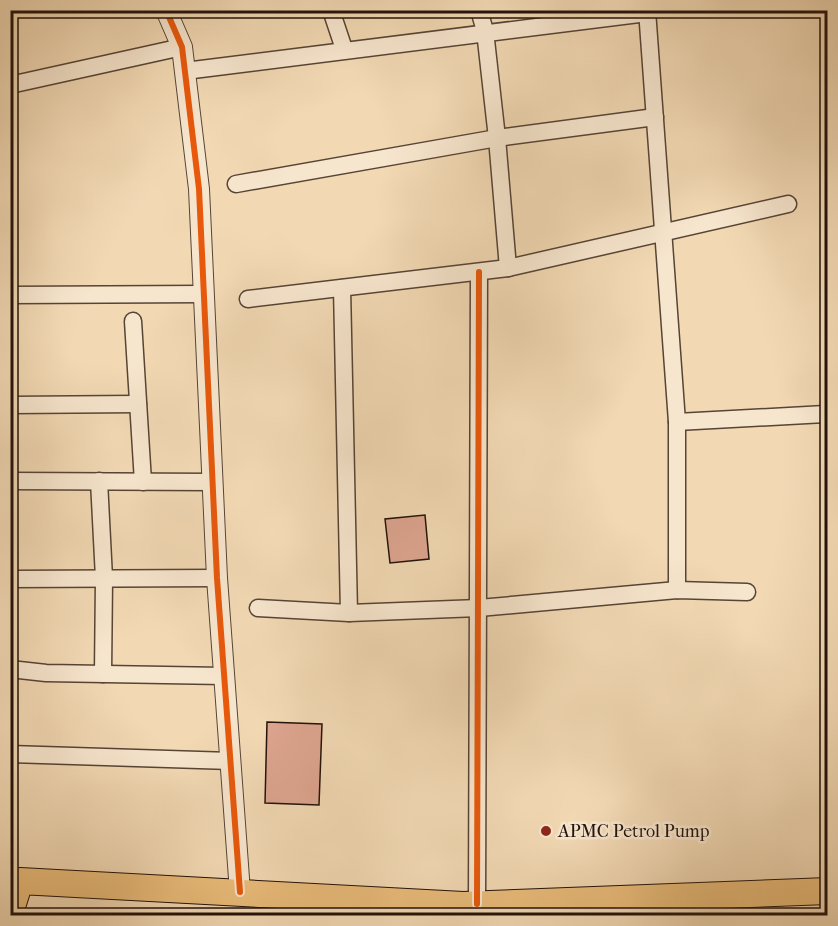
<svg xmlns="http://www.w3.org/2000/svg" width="838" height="926" viewBox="0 0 838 926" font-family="'IM FELL French Canon',serif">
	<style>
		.building { fill: #dea590; stroke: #22120b; stroke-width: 1.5 }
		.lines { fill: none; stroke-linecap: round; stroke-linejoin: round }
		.minor-casing { stroke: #564435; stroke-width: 19 }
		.tertiary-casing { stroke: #564435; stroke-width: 22 }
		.primary-casing { stroke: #22120b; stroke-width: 28 }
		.minor { stroke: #f7e6ce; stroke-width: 16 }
		.tertiary { stroke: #f7e6ce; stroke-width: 20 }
		.primary { stroke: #e9bc7a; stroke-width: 26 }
		.cycleway-casing { stroke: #f7e6ce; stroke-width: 10 }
		.cycleway { stroke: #e8590c; stroke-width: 6 }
		.poi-dot { fill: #8f2418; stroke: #f7e6ce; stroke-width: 2 }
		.labels { text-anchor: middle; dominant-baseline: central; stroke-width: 5; stroke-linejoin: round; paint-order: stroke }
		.poi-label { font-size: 18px; fill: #22120b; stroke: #f7e6ce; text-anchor: start }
	</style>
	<rect width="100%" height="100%" fill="#f2d9b4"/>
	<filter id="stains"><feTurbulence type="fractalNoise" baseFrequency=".00333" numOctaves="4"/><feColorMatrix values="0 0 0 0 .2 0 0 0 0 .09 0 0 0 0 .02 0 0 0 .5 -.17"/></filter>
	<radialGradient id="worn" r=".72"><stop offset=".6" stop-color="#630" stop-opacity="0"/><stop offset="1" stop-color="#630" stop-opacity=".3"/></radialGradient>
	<g class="building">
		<path d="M425,515L429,559L390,563L385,519Z"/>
		<path d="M267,722L322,724L319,805L265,803Z"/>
	</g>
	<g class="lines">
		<g class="minor-casing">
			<g id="minor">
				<path d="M331,10L344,49"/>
				<path d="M479,10L485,31L497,138L508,268"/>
				<path d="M647,10L677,422V590"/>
				<path d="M185,71L647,13"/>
				<path d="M10,85L182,47"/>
				<path d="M236,184L497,138L655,117"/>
				<path d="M342,288L349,613"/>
				<path d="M10,295L204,294"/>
				<path d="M248,299L508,268L788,204"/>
				<path d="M133,321L143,482"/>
				<path d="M10,405L138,404"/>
				<path d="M677,422L825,414"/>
				<path d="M10,481L213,482"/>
				<path d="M99,481L104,578L103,674"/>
				<path d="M10,579L217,578"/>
				<path d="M258,608L349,613L479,608L677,590L747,592"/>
				<path d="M10,669L46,673L224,676"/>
				<path d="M10,754L231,761"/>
				<path d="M477,904L479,272"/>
			</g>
		</g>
		<g class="tertiary-casing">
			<path id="tertiary" d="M166,10L182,47L199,189L217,578L240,892"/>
		</g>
		<g class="primary-casing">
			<path id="primary" d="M10,913L20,881L463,905L828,891"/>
		</g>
		<use href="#minor" class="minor"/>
		<use href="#tertiary" class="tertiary"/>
		<use href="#primary" class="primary"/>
		<g class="cycleway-casing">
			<g id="cycleway">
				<path d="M166,10L182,47L199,189L217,578L240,892"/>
				<path d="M477,904L479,272"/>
			</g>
		</g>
		<use href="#cycleway" class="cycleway"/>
	</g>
	<circle class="poi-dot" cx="546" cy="831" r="6"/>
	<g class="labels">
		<g class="poi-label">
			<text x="558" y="831">APMC Petrol Pump</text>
		</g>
	</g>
	<rect width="838" height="926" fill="none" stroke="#f2d9b4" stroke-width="36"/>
	<rect x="12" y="12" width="814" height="902" fill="none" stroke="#22120b" stroke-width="3"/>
	<rect x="18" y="18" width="802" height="890" fill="none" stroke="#22120b" stroke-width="1.5"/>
	<rect width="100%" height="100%" filter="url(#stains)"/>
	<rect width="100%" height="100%" fill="url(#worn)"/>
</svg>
